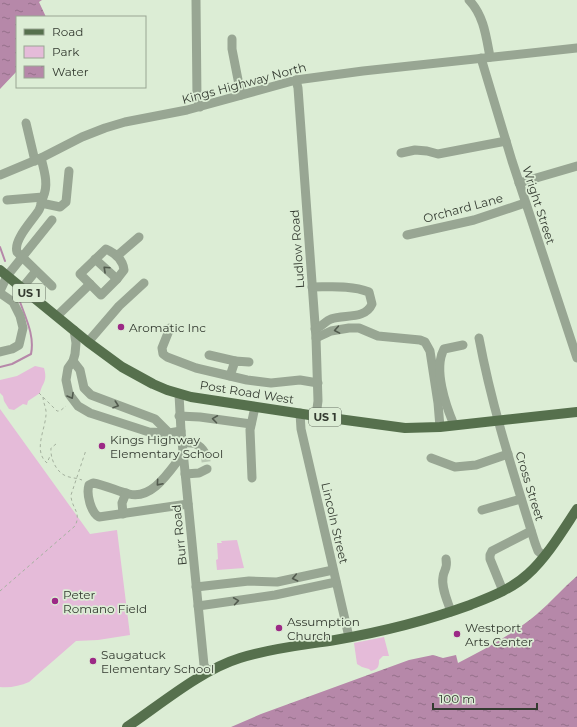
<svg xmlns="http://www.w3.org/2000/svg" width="577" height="727" viewBox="0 0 577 727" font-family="Montserrat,sans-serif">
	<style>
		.park { fill: #e5bbd9 }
		.water { fill: url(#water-ripples) }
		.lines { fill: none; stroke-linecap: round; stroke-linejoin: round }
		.stream { stroke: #b688a9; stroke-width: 2 }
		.minor-tunnel { stroke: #bac9b4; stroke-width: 9; stroke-dasharray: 9 4.5; stroke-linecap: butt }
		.path { stroke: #a4b19e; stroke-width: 1; stroke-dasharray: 3 3; stroke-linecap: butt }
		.minor { stroke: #98a693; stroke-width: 9 }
		.major { stroke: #56704d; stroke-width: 10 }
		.oneway { stroke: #525b4e }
		.poi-dot { fill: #9c2986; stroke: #dcedd5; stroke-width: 1.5 }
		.labels { text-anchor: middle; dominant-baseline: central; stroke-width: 3.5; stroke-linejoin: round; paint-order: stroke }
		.shield { fill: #dcedd5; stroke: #667062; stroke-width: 1 }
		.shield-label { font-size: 11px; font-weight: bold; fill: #343b31 }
		.street-label { font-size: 12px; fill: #343b31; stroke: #dcedd5 }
		.poi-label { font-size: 12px; fill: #343b31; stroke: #dcedd5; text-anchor: start }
	</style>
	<defs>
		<pattern id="water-ripples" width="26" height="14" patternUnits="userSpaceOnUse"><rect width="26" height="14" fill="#b688a9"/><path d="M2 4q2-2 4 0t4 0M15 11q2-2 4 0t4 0" fill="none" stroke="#95708a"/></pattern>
	</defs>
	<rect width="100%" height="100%" fill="#dcedd5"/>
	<g class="park">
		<path d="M35,366L44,368C48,382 42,383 40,393L28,401L27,405L23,404L14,410L9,409L4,401L3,396L0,393V380L17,376Z"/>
		<path d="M0,409L90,534L117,530L130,635L98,640L76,641L29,682C20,686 10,688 0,687Z"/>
		<path d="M237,540L244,568L217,570L216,560L218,559L217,543H222L221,541Z"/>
		<path d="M384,637L389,656H383L379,660C379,667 378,669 371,671L369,669L362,667L357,664L354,643Z"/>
	</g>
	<g class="water">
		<path d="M0,0H42L39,2L46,17H17V71L0,89Z"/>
		<path d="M577,576V727H231L261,714L409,660L433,655L443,658L456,655L458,663C486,649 513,634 537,614C551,602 563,588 577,576Z"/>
	</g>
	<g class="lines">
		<g class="stream">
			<path d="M0,247L5,261"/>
			<path d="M0,367L12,364L31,354C35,335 25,317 19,299"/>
		</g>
		<path class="minor-tunnel" d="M205,453L207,469"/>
		<g class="path">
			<path d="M39,393L57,411H60L66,406"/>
			<path d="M43,397C43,403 47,409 46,415C45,430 33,451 47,463L50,456"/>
			<path d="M56,444L51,448C50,458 56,472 66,476C71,478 77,478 82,480"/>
			<path d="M0,591L75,526C82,512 71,508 71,495L86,450"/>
		</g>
		<g class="minor">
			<path d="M196,0L197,99L200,107"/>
			<path d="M469,0C484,16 486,36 490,57"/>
			<path d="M232,39V49L241,95"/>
			<path d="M481,58L512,161L577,358"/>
			<path d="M296,80L298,88L316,338L318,401L316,416"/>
			<path d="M26,123L35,161"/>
			<path d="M401,153L415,150L427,151L438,154L506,141"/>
			<path d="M0,175L41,158L82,137L105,128L125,122L187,110L296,80L363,71L577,48"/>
			<path d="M519,183L577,166"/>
			<path d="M43,197C42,201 41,206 39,210C33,220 13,240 17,252L52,286"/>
			<path d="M7,200L43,197C49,185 44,170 41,158"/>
			<path d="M41,203L60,207L66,202L69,171"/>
			<path d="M407,235L474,220L525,203"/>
			<path d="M106,249C115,253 123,260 124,270L117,279L101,295L80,274Z"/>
			<path d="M117,256L139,237"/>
			<path d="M95,259L117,279"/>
			<path d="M312,287C331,287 351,285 369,292L372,304C365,320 344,314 331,319C325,321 322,327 315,329"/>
			<path d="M22,288L36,271"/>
			<path d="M0,291L7,276L52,220"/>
			<path d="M0,293L13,302L20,316L23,328L19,345L12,349L0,352"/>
			<path d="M57,316L90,284"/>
			<path d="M170,328L162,348L163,354L167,357L196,368L247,380L271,383L300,380L318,383"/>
			<path d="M74,330L76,343L75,354L73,361L68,368L66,380L69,394L78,406L90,413L149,432L169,433L181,431"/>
			<path d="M316,338L331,331L349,328H359L378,336L420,340L425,342L430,351L438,403L440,427"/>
			<path d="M479,338C492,408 514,475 535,543L538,551L544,556"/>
			<path d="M88,342L119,306L144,283"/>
			<path d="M209,355L235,361"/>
			<path d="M73,361L80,370L84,388L91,395L155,419L169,433"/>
			<path d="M230,376L235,361L249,362"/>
			<path d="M179,394L181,431L204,665L208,672"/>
			<path d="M300,413L301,429L349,637"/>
			<path d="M179,416L200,417L251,424"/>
			<path d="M454,425C446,406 433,369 444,349L463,345"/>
			<path d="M182,443C193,442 199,443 205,453"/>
			<path d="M183,454C170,470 153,500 129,494C117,491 105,485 93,483L89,485C86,494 91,513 99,517L188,504"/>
			<path d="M431,458L455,467L476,465L508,454"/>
			<path d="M185,474L199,473L207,469"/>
			<path d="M252,478L250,430L255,407"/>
			<path d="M482,510L521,499"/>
			<path d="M123,514L122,503L126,493"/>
			<path d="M446,559C448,569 444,569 443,577C441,588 448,602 451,612"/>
			<path d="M196,587L249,581L277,582L333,570"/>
			<path d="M503,591L490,559V555L492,551L531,531"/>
			<path d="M198,606L275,595L336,582"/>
		</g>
		<g class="major">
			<path d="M0,270L88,342L122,367L153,384L167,390L191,397L316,416L405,428L440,427L577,412"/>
			<path d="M127,727C161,704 201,670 240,658C271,648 304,645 335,640C381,632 426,621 470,605C490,597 512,589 528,574C547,557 563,530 577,509"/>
		</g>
	</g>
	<defs><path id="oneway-chevron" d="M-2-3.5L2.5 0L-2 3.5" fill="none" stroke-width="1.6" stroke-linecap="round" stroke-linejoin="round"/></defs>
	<g class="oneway">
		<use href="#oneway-chevron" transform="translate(106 269) rotate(-137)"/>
		<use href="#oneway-chevron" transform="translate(337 330) rotate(170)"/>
		<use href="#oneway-chevron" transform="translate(71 396) rotate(60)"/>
		<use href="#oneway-chevron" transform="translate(116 405) rotate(19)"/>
		<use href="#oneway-chevron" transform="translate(215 419) rotate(-172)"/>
		<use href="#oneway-chevron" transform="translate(159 483) rotate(131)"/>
		<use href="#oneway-chevron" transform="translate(295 578) rotate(168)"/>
		<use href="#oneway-chevron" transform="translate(236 601) rotate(-8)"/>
	</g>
	<g class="poi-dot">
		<circle cx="121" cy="327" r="4"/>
		<circle cx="102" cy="446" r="4"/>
		<circle cx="55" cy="601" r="4"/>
		<circle cx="279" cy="628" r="4"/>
		<circle cx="457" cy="634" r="4"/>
		<circle cx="93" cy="661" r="4"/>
	</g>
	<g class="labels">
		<g class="shield">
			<rect x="13" y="284" width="32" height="18" rx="3"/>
			<rect x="309" y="408" width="32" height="18" rx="3"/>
		</g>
		<g class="shield-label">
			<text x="29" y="293">US 1</text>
			<text x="325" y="417">US 1</text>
		</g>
		<g class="street-label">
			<text transform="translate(244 83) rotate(-15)">Kings Highway North</text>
			<text transform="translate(539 205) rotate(72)">Wright Street</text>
			<text transform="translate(463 208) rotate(-15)">Orchard Lane</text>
			<text transform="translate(297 249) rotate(-94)">Ludlow Road</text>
			<text transform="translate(247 392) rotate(9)">Post Road West</text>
			<text transform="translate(530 486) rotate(73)">Cross Street</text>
			<text transform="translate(335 523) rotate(77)">Lincoln Street</text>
			<text transform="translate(179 535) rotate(-96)">Burr Road</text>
		</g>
		<g class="poi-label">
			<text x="129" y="327">Aromatic Inc</text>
			<text x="110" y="439">Kings Highway<tspan x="110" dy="14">Elementary School</tspan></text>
			<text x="63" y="594">Peter<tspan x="63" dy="14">Romano Field</tspan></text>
			<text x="287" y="621">Assumption<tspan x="287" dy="14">Church</tspan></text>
			<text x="465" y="627">Westport<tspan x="465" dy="14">Arts Center</tspan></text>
			<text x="101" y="654">Saugatuck<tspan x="101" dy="14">Elementary School</tspan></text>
		</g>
	</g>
	<rect x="16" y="16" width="130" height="72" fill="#dcedd5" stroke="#99a693"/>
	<rect x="24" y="29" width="20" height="6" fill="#56704d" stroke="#99a693"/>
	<text x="52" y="36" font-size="12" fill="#343b31">Road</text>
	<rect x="24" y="46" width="20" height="12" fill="#e5bbd9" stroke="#99a693"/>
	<text x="52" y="56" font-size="12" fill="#343b31">Park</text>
	<rect x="24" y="66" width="20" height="12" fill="url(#water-ripples)" stroke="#99a693"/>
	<text x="52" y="76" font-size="12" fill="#343b31">Water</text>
	<path d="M433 703v6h104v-6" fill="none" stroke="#343b31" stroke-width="2"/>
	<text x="439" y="703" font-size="12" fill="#343b31" stroke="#dcedd5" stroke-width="3" paint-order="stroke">100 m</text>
</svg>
